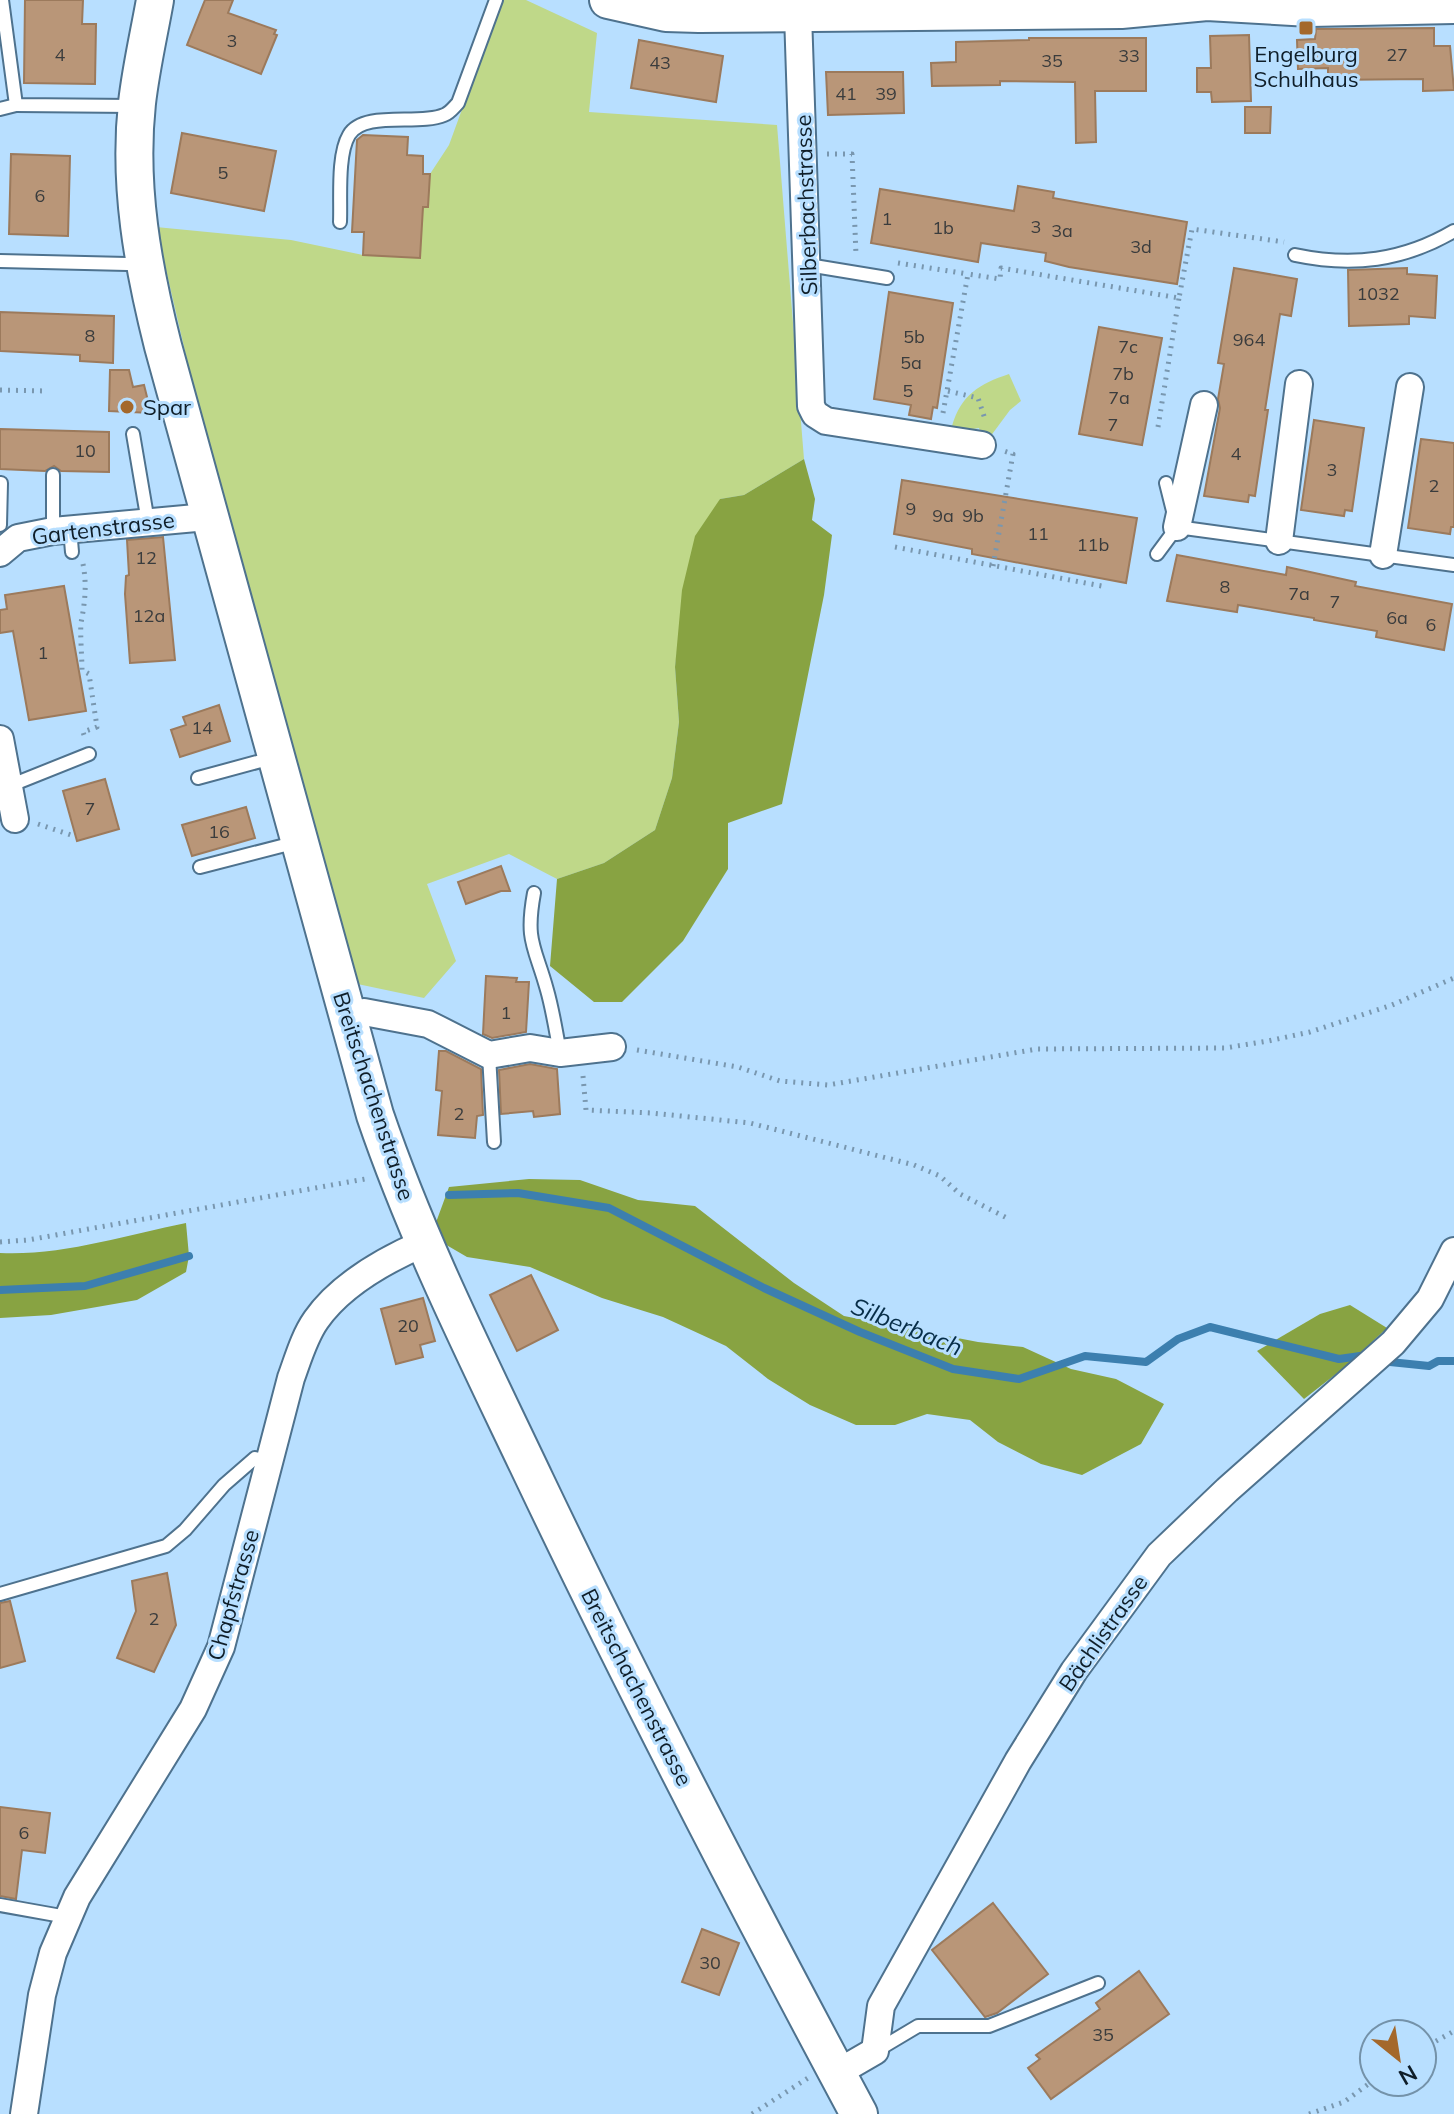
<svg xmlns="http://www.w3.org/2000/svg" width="1454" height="2114" viewBox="0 0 1454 2114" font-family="Mulish,sans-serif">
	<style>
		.green { fill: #bfd889 }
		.forest { fill: #88a342 }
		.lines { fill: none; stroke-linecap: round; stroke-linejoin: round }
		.stream { stroke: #3c7faf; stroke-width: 8 }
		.building { fill: #b99678; stroke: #9c7a5c; stroke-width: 2 }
		.lane-casing { stroke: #4e728e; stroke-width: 16 }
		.street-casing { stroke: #4e728e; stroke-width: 30 }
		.secondary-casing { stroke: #4e728e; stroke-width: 40 }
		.path { stroke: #7997af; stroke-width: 5; stroke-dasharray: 2 6; stroke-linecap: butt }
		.lane { stroke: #fff; stroke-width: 12 }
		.street { stroke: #fff; stroke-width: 26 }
		.secondary { stroke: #fff; stroke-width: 36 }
		.poi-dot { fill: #a4682b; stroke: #b8dfff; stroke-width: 3 }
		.labels { text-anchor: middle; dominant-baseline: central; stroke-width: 6; stroke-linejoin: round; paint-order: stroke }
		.number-label { font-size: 18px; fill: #3a3c3d }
		.poi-label { font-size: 22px; fill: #0f1e29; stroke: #b8dfff }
		.street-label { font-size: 22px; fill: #0f1e29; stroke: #b8dfff }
		.water-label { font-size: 24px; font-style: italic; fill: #072e48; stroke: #b8dfff }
	</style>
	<rect width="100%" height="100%" fill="#b8dfff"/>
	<g class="green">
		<path d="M502,0H526L597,33L589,112L777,125L804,459L744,495L720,499L681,622L675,667L679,722L672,778L655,830L604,863L557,879L509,854L427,884L456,961L424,998L348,982L296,763L195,394L156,227L291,240L363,255L420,258L423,207H428L430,174L449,145Z"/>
		<path d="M1009,374L1021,401L1010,410L990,437L981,434L979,428L961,431L952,426C961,395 979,384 1009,374Z"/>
	</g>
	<g class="forest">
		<path d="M804,459L815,499L812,520L832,535L824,595L782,804L728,823V869L683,941L622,1002H594L550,966L557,879L604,863L655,830L672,778L679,722L675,667L682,590L695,536L720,499L744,495Z"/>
		<path d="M529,1179L580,1180L638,1200L695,1206L794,1283L844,1316L978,1342L1023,1347L1071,1369L1116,1379L1164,1404L1141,1444L1082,1475L1041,1464L998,1442L970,1420L927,1414L895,1425H856L810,1405L768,1379L726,1346L663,1317L602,1298L530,1267L467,1257L431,1236L449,1187Z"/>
		<path d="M186,1223L189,1256L186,1272L137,1300L51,1315L0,1318V1253C62,1256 126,1235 186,1223Z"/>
		<path d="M1350,1305L1387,1328L1345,1367L1304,1399L1257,1351L1320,1314Z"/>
	</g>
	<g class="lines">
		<g class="stream">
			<path d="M449,1195L518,1193L609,1208L764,1288L860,1332L953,1369L1019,1379L1085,1356L1146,1362L1178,1339L1210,1327L1339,1359L1360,1356"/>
			<path d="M0,1290L85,1286L189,1256"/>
			<path d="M1390,1362L1429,1366L1438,1361H1454"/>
		</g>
	</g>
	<g class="building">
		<path d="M25,0H83L82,24H96L95,84L24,83Z"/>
		<path d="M205,0H233L228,13L276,30L274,34L277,35L261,74L187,45Z"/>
		<path d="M1434,28V46H1450L1454,90L1423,91V79L1328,80V68L1298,69L1297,40L1315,39L1316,29Z"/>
		<path d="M1249,35L1251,101L1212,102L1211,92H1197V68H1211L1210,36Z"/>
		<path d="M1029,38H1146V91H1095L1096,142L1076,143L1075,82L1000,81V85L932,86L931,63L956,62V42L1029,40Z"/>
		<path d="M639,40L723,56L716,102L631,88Z"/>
		<path d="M826,72H903L904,113L828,115Z"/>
		<path d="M1245,107H1271L1270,133H1245Z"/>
		<path d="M182,133L276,151L264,211L171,193Z"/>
		<path d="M363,135L408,137L407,155L423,156V174H430L428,207H423L420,258L363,255L364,232H352L357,140Z"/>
		<path d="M11,154L70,156L68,236L9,234Z"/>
		<path d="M1018,186L1054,192L1053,198L1187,222L1177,284L1069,267L1045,261L1046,253L981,243L978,262L871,243L880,189L1014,211Z"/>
		<path d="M1234,268L1297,279L1291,316L1280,314L1265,410H1268L1255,496L1249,495L1248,502L1204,496L1220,408L1218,399L1224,364L1218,363Z"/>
		<path d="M1407,268V274L1437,276L1435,318L1409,316V324L1349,326L1348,270Z"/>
		<path d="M889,292L953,303L937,408L933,407L931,419L909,415L911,405L874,399Z"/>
		<path d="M0,312L114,316L113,363L80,361V355L0,351Z"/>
		<path d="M1099,327L1162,338L1142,445L1079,434Z"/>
		<path d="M110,370H129L133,387L144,385L151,413L109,411Z"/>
		<path d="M1314,420L1364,428L1352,511L1345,510L1344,516L1301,510Z"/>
		<path d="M0,429L109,432V472L61,471L54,466L45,471L0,469Z"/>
		<path d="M1421,439L1454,443V527H1451L1450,534L1408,528Z"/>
		<path d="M902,480L1137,518L1126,583L972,554V549L894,534Z"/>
		<path d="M163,537L175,660L130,663L125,594L126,576L129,575L127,540Z"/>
		<path d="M1177,555L1286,575L1287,567L1356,582L1355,586L1452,604L1444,650L1376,637L1377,631L1314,620V618L1238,605L1237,612L1167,601Z"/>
		<path d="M64,586L86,711L29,720L13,631L0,633V610L7,609L5,595Z"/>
		<path d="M219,705L230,741L180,757L171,730L186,725L183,717Z"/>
		<path d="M105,779L119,829L77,841L63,791Z"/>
		<path d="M246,807L255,838L192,856L182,825Z"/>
		<path d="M501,866L510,891H501L466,904L458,882Z"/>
		<path d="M486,976L517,978L516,982H529L526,1032L492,1038L483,1034Z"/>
		<path d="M439,1051H446L481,1069L483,1115L477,1116L475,1138L438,1135L442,1091L436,1090Z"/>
		<path d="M530,1064L557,1069L560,1114L534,1117L533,1111L501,1114L499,1070Z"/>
		<path d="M531,1275L558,1330L517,1351L490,1295Z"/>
		<path d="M423,1298L435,1341L420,1345L423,1357L396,1364L381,1309Z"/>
		<path d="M167,1573L176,1625L154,1672L117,1658L136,1611L132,1581Z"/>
		<path d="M10,1601L25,1661L0,1668V1603Z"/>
		<path d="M0,1807L50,1813L45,1853L22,1850L16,1899L0,1896Z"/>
		<path d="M993,1903L1048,1974L997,2013L985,2017L932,1950Z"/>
		<path d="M702,1929L739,1943L719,1995L682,1982Z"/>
		<path d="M1139,1971L1169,2014L1051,2099L1028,2068L1040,2059L1036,2055L1100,2009L1096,2003Z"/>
	</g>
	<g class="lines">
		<g class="lane-casing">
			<g id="lane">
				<path d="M2,0L16,105L134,106"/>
				<path d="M0,109L16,105"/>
				<path d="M340,222C341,199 337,155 349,135C364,110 419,126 444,115C450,113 454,107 458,103L496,0"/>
				<path d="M1295,255C1352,267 1403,261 1454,231"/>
				<path d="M0,261L127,264L141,262"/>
				<path d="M808,265L887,278"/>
				<path d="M133,434L148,522"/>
				<path d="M1166,483L1177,527L1454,565"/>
				<path d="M0,525L1,483"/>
				<path d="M70,529L72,552"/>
				<path d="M53,531V475"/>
				<path d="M1157,554L1177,527"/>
				<path d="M198,778L272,758"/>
				<path d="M9,786L89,754"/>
				<path d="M200,867L297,842"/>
				<path d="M534,893C525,942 535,946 547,990C553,1011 556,1032 560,1053"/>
				<path d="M489,1055L494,1142"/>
				<path d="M0,1594L166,1546L185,1530L224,1485L255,1458L269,1461"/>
				<path d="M0,1905L67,1917"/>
				<path d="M876,2051L918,2026H989L1098,1983"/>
			</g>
		</g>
		<g class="street-casing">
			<g id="street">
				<path d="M798,14L811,406L815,414L826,421L982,445"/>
				<path d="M1177,527L1204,405"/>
				<path d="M1279,541L1299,384"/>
				<path d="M0,553L18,538L53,531L196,518L210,514"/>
				<path d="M1383,555L1410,387"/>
				<path d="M0,739L15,819"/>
				<path d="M348,1017L364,1012L428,1024L489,1055L530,1048L560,1053L612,1047"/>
				<path d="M837,2073L875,2051L881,2006L1018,1761L1074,1671L1159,1555L1227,1490L1393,1343L1430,1299L1454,1251"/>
				<path d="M24,2114L42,1995L53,1953L77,1897L193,1709L221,1647L291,1378C298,1359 304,1337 316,1320C341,1284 385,1260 424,1243"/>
			</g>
		</g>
		<g class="secondary-casing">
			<g id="secondary">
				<path d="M155,0C149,34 141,68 137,103C128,186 143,267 163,346L375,1115C418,1241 478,1360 535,1480C637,1694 747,1905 859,2114"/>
				<path d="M608,0L666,13L699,14L1121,10L1207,2L1310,8L1454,5"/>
			</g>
		</g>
		<g class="path">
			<path d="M827,154H852L856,255"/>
			<path d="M898,263L968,274"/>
			<path d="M0,390L46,391"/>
			<path d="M948,391L978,398L985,419"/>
			<path d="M943,413L968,274L1000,279L1001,268L1179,298L1192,229L1284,242"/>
			<path d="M1158,427L1179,298"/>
			<path d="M895,547L1107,587"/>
			<path d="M83,564C87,585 85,602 81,623C80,634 82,658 82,670L89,674L97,727L83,732L85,738"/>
			<path d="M993,566L1013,454L1004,451"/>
			<path d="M38,824L71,835"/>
			<path d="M637,1050L738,1067L780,1081L828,1085L1037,1049L1225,1048L1268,1041L1310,1032L1392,1005L1454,978"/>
			<path d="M583,1076L586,1110L651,1113L750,1123L914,1165L940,1176L960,1194L1009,1219"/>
			<path d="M0,1242L28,1240L365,1179"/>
			<path d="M1422,2049L1454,2031"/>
			<path d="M752,2114L808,2078"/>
			<path d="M1309,2114L1344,2102L1374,2080"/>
		</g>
		<use href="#lane" class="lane"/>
		<use href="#street" class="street"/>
		<use href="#secondary" class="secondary"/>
	</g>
	<g class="poi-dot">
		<rect x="1298" y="20" width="16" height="16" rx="4"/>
		<circle cx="127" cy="407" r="8"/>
	</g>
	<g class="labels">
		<g class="number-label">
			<text x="232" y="40">3</text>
			<text x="60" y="54">4</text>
			<text x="1397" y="54">27</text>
			<text x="1129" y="55">33</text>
			<text x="1052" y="60">35</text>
			<text x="660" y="62">43</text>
			<text x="846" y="93">41</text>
			<text x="886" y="93">39</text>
			<text x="223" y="172">5</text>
			<text x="40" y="195">6</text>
			<text x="887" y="218">1</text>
			<text x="1036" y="226">3</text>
			<text x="943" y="227">1b</text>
			<text x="1062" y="230">3a</text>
			<text x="1141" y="246">3d</text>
			<text x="1378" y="293">1032</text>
			<text x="90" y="335">8</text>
			<text x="914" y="336">5b</text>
			<text x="1249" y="339">964</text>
			<text x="1128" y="346">7c</text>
			<text x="911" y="362">5a</text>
			<text x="1123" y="373">7b</text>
			<text x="908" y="390">5</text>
			<text x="1119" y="397">7a</text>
			<text x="1113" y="424">7</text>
			<text x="85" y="450">10</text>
			<text x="1236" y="453">4</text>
			<text x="1332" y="469">3</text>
			<text x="1434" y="485">2</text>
			<text x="911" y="508">9</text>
			<text x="943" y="515">9a</text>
			<text x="973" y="515">9b</text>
			<text x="1038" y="533">11</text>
			<text x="1093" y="544">11b</text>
			<text x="146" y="557">12</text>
			<text x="1225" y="586">8</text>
			<text x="1299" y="593">7a</text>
			<text x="1335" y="601">7</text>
			<text x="149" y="615">12a</text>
			<text x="1397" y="617">6a</text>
			<text x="1431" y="624">6</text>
			<text x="43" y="652">1</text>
			<text x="202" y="727">14</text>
			<text x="90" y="808">7</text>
			<text x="219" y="831">16</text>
			<text x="506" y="1012">1</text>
			<text x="459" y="1113">2</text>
			<text x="408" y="1325">20</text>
			<text x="154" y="1618">2</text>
			<text x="24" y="1832">6</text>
			<text x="710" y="1962">30</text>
			<text x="1103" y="2034">35</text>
		</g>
		<g class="poi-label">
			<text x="1306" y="54">Engelburg<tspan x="1306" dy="25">Schulhaus</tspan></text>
			<text x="143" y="407" text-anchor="start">Spar</text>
		</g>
		<g class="street-label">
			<text transform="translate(806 205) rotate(-92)">Silberbachstrasse</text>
			<text transform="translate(103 528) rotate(-7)">Gartenstrasse</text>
			<text transform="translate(374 1096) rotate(72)">Breitschachenstrasse</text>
			<text transform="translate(233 1595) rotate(-74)">Chapfstrasse</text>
			<text transform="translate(1103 1633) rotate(-55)">Bächlistrasse</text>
			<text transform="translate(637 1687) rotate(63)">Breitschachenstrasse</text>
		</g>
		<g class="water-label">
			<text transform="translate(907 1326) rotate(22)">Silberbach</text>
		</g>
	</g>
	<g transform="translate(1398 2058) rotate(150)"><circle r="38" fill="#b8dfff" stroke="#7492a9" stroke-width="2"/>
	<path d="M0-6L14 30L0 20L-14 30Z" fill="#a4682b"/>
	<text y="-12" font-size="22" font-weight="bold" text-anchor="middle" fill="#0f1e29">N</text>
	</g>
</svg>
